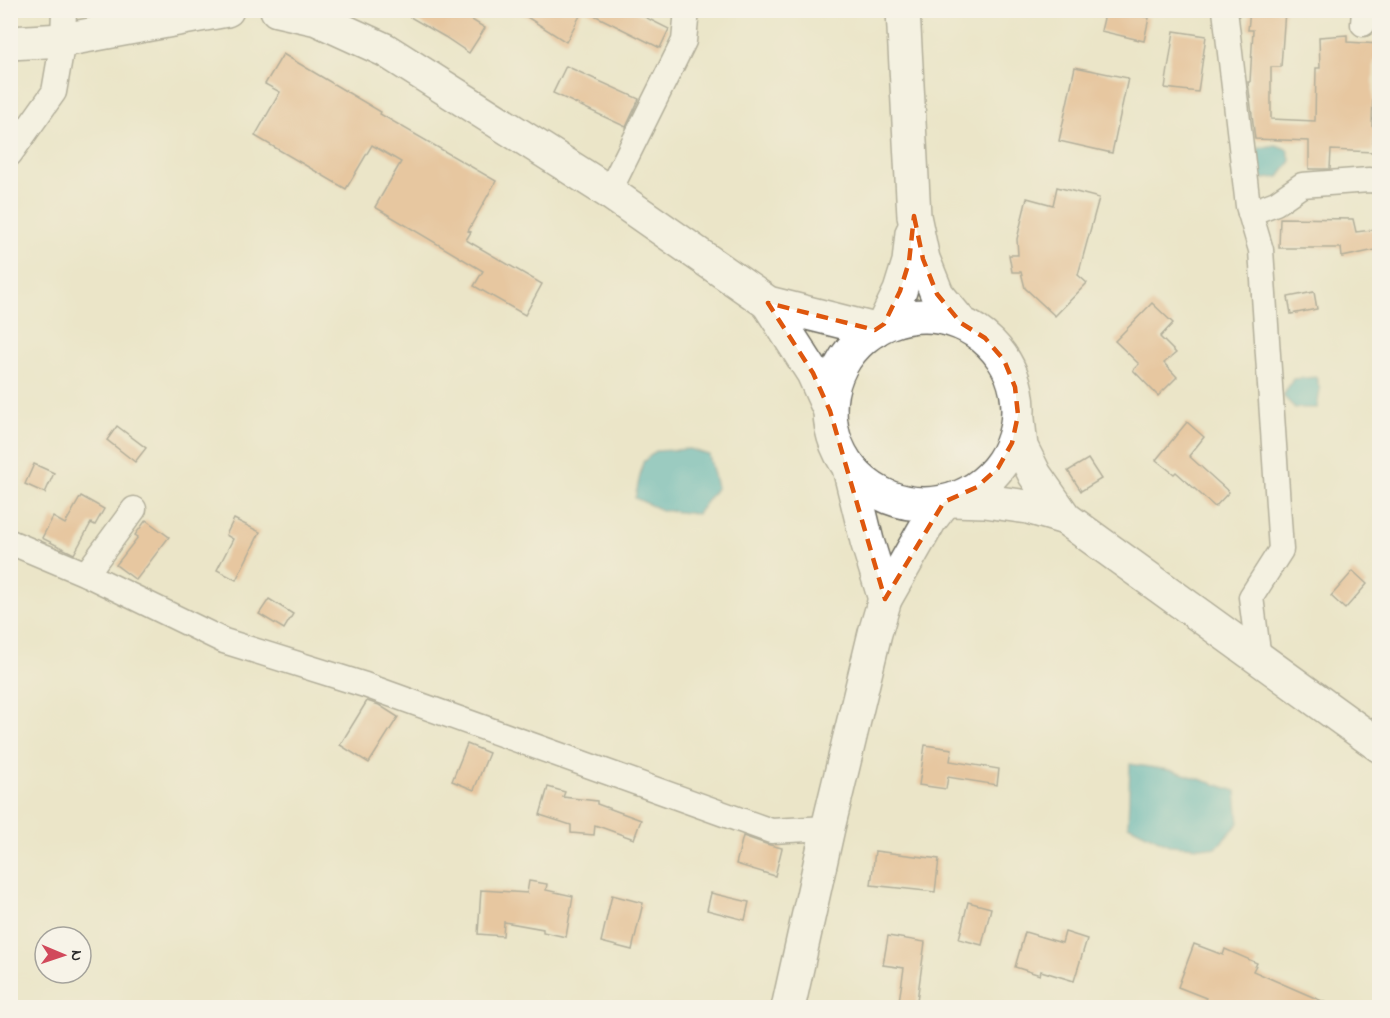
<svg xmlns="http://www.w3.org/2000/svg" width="1390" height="1018" viewBox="0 0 1390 1018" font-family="'Indie Flower',sans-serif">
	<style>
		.water { fill: #3bacb7; stroke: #336c71; stroke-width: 1.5 }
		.building { fill: #e2a270 }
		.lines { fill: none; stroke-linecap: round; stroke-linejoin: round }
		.minor-casing { stroke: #6e6c62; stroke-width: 27 }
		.secondary-casing { stroke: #6e6c62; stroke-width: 36 }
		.minor { stroke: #fff; stroke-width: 24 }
		.secondary { stroke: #fff; stroke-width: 33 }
		.marked { fill: none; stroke: #df570e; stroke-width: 4.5; stroke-dasharray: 12 8; stroke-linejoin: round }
	</style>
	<rect width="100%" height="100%" fill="#f7f3e8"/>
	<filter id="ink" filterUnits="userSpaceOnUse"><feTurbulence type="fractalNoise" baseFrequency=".0167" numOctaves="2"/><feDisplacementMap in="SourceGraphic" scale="12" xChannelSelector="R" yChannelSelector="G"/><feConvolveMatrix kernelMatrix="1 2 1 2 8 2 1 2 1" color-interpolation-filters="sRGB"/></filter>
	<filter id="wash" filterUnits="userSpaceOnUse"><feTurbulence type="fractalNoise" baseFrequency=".008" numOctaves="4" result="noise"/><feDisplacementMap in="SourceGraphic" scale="24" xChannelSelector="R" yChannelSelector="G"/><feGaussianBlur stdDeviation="1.35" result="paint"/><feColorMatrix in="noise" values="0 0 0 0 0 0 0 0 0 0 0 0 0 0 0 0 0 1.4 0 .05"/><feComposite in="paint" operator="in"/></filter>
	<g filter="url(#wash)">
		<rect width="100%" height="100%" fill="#ebe5c8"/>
		<g class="water">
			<path d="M1276,145L1287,149L1291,161L1279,177L1264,179L1252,165L1259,148Z"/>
			<path d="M1316,377L1320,390L1317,408H1295L1283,396L1293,379Z"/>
			<path d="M690,449L709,455L717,487L697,514L661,510L635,498L643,462L656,451Z"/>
			<path d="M1130,764L1175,771L1236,791L1239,823L1216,848L1169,845L1128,825Z"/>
		</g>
		<g id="blocks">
			<g class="building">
				<path d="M398,10H456L485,28L469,53L445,37Z"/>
				<path d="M516,10H583L566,42Z"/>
				<path d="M584,10H631L669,29L660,48Z"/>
				<path d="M1106,10H1117L1149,18L1144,41L1101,31Z"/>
				<path d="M1250,10H1285L1281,67H1271V119L1315,121L1316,68H1320L1319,37L1347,35V42L1380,44V61H1374L1372,126H1374L1373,152L1331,150L1330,169H1309V141L1255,139L1248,82H1250L1253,30H1248Z"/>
				<path d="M1174,31L1206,36L1198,92L1165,88Z"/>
				<path d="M283,54L381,112L380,114L496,181L468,231L471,232L466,240L542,284L525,315L474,286L483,271L375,207L401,162L372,145L346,189L255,136L280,92L265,84Z"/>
				<path d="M566,66L639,99L626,127L553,93Z"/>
				<path d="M1075,67L1128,78L1112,153L1059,141Z"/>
				<path d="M1057,187L1099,198L1078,275L1087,283L1055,316L1025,288L1021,272H1012L1009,255H1018L1017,239L1027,198L1053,205Z"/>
				<path d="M1280,218L1353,219L1356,232L1380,229V249L1342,257L1341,248H1279Z"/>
				<path d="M1314,292L1317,309L1291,314L1288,297Z"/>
				<path d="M1152,303L1173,323L1160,337L1176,353L1164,363L1177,377L1158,396L1133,370L1139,364L1115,341Z"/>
				<path d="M1187,422L1204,437L1189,456L1229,492L1215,507L1176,472L1174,474L1156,460Z"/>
				<path d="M117,426L146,448L135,462L107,440Z"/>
				<path d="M1088,459L1101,479L1081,491L1068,471Z"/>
				<path d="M34,464L54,473L45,493L25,484Z"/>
				<path d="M81,496L104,509L95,525L91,523L74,554L42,538L53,517L65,524Z"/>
				<path d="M234,519L260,532L236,580L217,570L233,539L226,535Z"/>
				<path d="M146,520L169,537L136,580L116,565L138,537L135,535Z"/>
				<path d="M1353,571L1367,584L1345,609L1331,596Z"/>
				<path d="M269,599L293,614L284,629L259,614Z"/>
				<path d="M367,701L379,705L398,717L369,763L340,745Z"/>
				<path d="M467,744L489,753L474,790L452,781Z"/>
				<path d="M925,745L952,749L950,761L999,769L997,785L948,777L946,789L919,785Z"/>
				<path d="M548,787L565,792L563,797L597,801V804L641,820L634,839L595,825L594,835L571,833V825L540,815Z"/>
				<path d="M743,836L766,844L782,848L775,876L736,864Z"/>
				<path d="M875,851L939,859L935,892L871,885Z"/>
				<path d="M529,881L547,884L546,890L573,896L566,937L543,932V929L504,922L503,936L478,934L481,890L527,893Z"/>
				<path d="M711,893L749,902L745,920L707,910Z"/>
				<path d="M612,895L643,903L632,950L601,942Z"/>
				<path d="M968,902L991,908L982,945L959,939Z"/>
				<path d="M1025,932L1062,943L1065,932L1087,939L1074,981L1041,971L1040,975L1015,967Z"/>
				<path d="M888,936L925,942L916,1008H898L904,968L883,965Z"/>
				<path d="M1194,944L1223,955L1225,949L1257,963L1253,971L1338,1008H1202L1206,998L1178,987Z"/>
			</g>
		</g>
	</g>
	<g filter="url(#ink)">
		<use href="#blocks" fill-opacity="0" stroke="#6e6c62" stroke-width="1.5"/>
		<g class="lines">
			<g class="minor-casing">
				<g id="minor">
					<path d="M1225,10L1248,206L1261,250L1281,550L1251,597L1259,659"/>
					<path d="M1363,24L1364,10"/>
					<path d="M10,154L54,92L63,40L64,10"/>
					<path d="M609,192L684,41L687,10"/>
					<path d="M1250,213L1276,203L1302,185L1369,180L1380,181"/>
					<path d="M10,542L86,574L224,641L365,685L771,831L828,828"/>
					<path d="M86,574L134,509"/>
				</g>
			</g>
			<g class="secondary-casing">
				<g id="secondary">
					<path d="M277,10L317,19L385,50L609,192L768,303L875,330"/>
					<path d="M903,10L914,216L923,259L937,294L961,323"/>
					<path d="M10,43L63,40L227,10"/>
					<path d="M768,303L813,373L830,411"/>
					<circle cx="924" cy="410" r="94"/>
					<path d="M884,324L900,291L909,262L912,233"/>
					<path d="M1018,419L1021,447L1035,475L1065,518"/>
					<path d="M849,468L867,541L885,599"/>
					<path d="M952,500L985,501L1028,507L1065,518L1380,746"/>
					<path d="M788,1008L828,828L875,633L885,599L930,520L944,502"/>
				</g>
			</g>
			<use href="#minor" class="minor"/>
			<use href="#secondary" class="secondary"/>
		</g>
	</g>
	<path d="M0 0H1390V1018H0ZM914,216L923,259L937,294L961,323L985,338L1004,360L1015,387L1018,415L1012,443L998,468L977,487L944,502L885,599L830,411L813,373L768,303L875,330L884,324L900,291L909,262Z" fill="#ebe5c8" fill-opacity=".55" fill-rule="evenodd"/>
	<path class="marked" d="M914,216L923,259L937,294L961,323L985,338L1004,360L1015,387L1018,415L1012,443L998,468L977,487L944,502L885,599L830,411L813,373L768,303L875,330L884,324L900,291L909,262Z"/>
	<rect width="1390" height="1018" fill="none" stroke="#f7f3e8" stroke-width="36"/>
	<g transform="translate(63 955) rotate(92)"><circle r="28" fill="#f7f3e8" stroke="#a5a39c" stroke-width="1.5"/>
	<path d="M0-4.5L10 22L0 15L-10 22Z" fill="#d1495b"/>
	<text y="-9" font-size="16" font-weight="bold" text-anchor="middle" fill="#2b2b2b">N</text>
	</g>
</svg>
